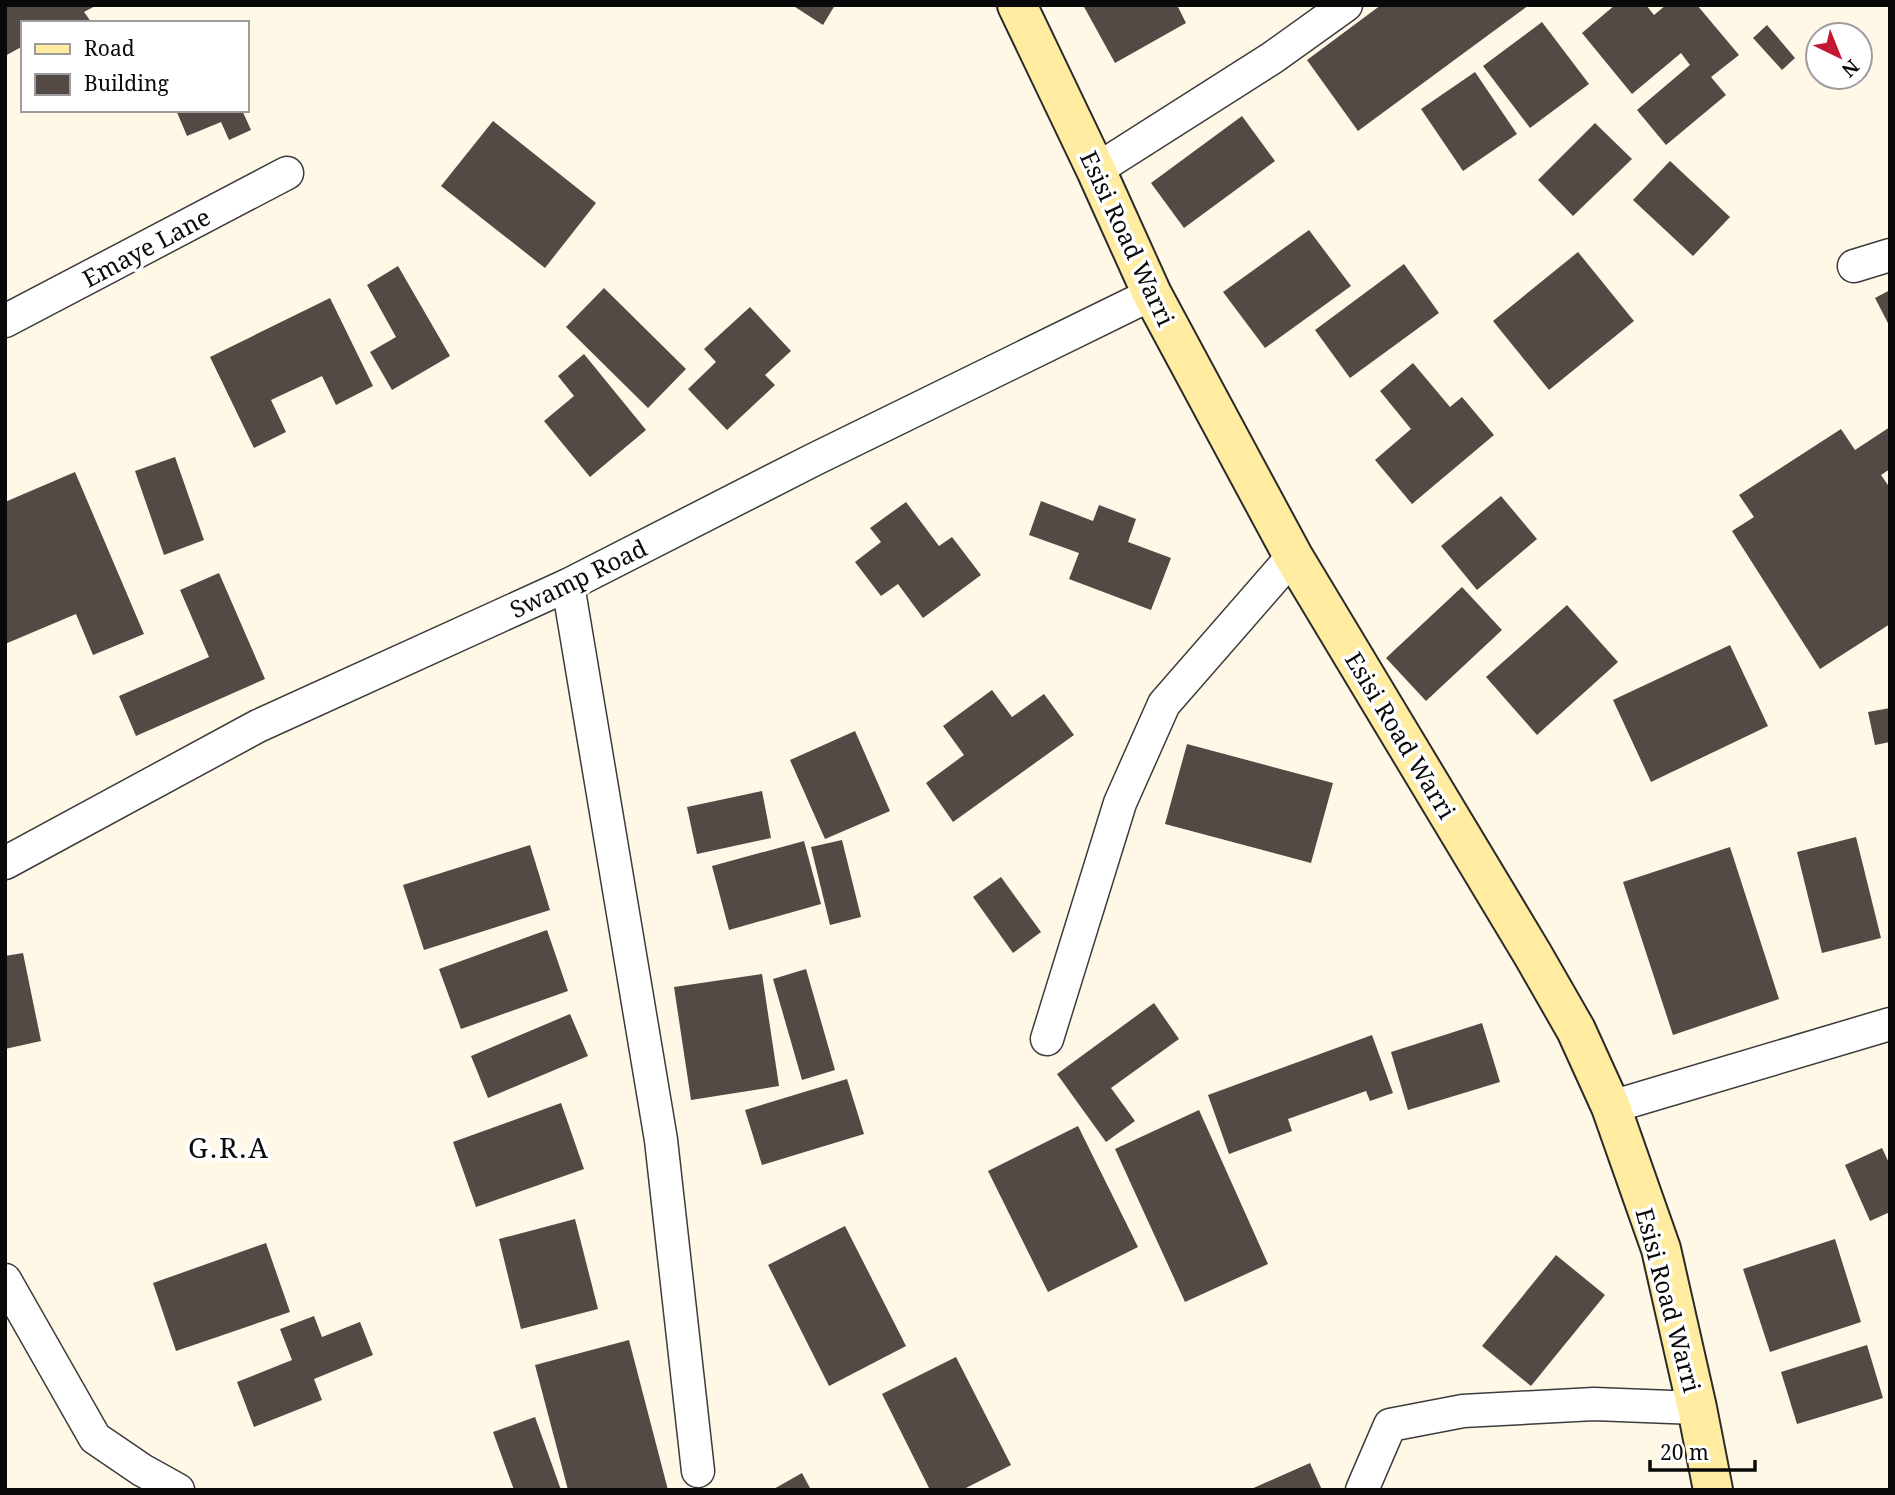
<svg xmlns="http://www.w3.org/2000/svg" width="1895" height="1495" viewBox="0 0 1895 1495" font-family="'Noto Serif',serif">
	<style>
		.building { fill: #534945 }
		.lines { fill: none; stroke-linecap: round; stroke-linejoin: round }
		.street-casing { stroke: #3c3c3c; stroke-width: 35 }
		.secondary-casing { stroke: #2b2b2b; stroke-width: 42 }
		.street { stroke: #fff; stroke-width: 32 }
		.secondary { stroke: #ffeca1; stroke-width: 38 }
		.labels { text-anchor: middle; dominant-baseline: central; stroke-width: 7; stroke-linejoin: round; paint-order: stroke }
		.street-label { font-size: 24px; fill: #090909; stroke: #fff }
		.quarter-label { font-size: 28px; letter-spacing: 2px; fill: #090909; stroke: #fff }
	</style>
	<rect width="100%" height="100%" fill="#fff8e6"/>
	<g class="building">
		<path d="M5,5H97L84,12L92,23H23V46L5,56Z"/>
		<path d="M792,5H835L823,25Z"/>
		<path d="M1083,5H1177L1186,23L1115,63Z"/>
		<path d="M1381,5H1529L1358,131L1307,60Z"/>
		<path d="M1615,5H1646L1654,15L1666,5H1697L1739,55L1711,77L1726,95L1666,145L1637,110L1690,65L1681,53L1632,94L1582,33Z"/>
		<path d="M1542,22L1589,84L1530,128L1483,66Z"/>
		<path d="M1767,25L1795,58L1782,70L1753,38Z"/>
		<path d="M1475,72L1517,134L1463,171L1421,109Z"/>
		<path d="M176,110H242L251,130L229,140L221,122L187,136Z"/>
		<path d="M1242,116L1275,161L1184,228L1151,183Z"/>
		<path d="M493,121L596,203L545,268L441,186Z"/>
		<path d="M1595,123L1632,159L1573,216L1538,180Z"/>
		<path d="M1670,161L1730,217L1693,256L1633,200Z"/>
		<path d="M1309,230L1351,286L1265,348L1223,292Z"/>
		<path d="M1578,252L1634,321L1549,390L1493,321Z"/>
		<path d="M1404,264L1439,313L1350,378L1315,330Z"/>
		<path d="M398,266L450,356L392,390L370,352L396,337L367,285Z"/>
		<path d="M604,288L686,369L648,408L566,327Z"/>
		<path d="M1890,290V327L1875,298Z"/>
		<path d="M330,298L373,386L336,405L322,376L271,400L286,432L254,448L210,357Z"/>
		<path d="M750,307L791,351L765,375L775,385L727,430L688,389L716,362L704,349Z"/>
		<path d="M584,354L646,430L590,477L544,421L574,396L558,376Z"/>
		<path d="M1413,363L1450,407L1462,397L1494,435L1412,504L1375,460L1411,429L1380,391Z"/>
		<path d="M1890,427V469L1881,475L1890,488V624L1820,669L1732,531L1754,517L1739,495L1841,429L1855,450Z"/>
		<path d="M175,457L204,540L164,555L135,471Z"/>
		<path d="M75,472L144,634L93,655L76,614L5,644V502Z"/>
		<path d="M1501,496L1537,539L1477,590L1441,546Z"/>
		<path d="M1041,501L1093,521L1099,505L1136,519L1128,542L1171,558L1151,610L1069,579L1079,553L1029,535Z"/>
		<path d="M906,502L939,546L952,537L981,575L923,618L898,584L881,596L855,562L881,542L870,528Z"/>
		<path d="M219,573L265,679L136,736L119,696L209,657L180,590Z"/>
		<path d="M1462,587L1502,630L1426,701L1386,658Z"/>
		<path d="M1567,605L1618,662L1537,735L1486,677Z"/>
		<path d="M1730,645L1768,726L1651,782L1613,700Z"/>
		<path d="M992,690L1012,717L1044,694L1074,735L953,822L926,783L964,755L943,726Z"/>
		<path d="M1890,708V742L1875,745L1868,712Z"/>
		<path d="M855,731L890,811L825,839L790,760Z"/>
		<path d="M1187,744L1333,783L1311,863L1165,824Z"/>
		<path d="M762,791L771,838L697,854L687,807Z"/>
		<path d="M1856,837L1881,938L1822,953L1797,852Z"/>
		<path d="M842,840L861,917L830,925L811,847Z"/>
		<path d="M804,841L821,904L729,930L712,866Z"/>
		<path d="M530,845L550,910L424,950L403,885Z"/>
		<path d="M1730,847L1779,999L1673,1035L1623,882Z"/>
		<path d="M1001,877L1041,932L1013,953L973,897Z"/>
		<path d="M547,930L568,991L461,1029L439,969Z"/>
		<path d="M23,953L41,1041L5,1049V956Z"/>
		<path d="M806,969L835,1070L802,1080L773,979Z"/>
		<path d="M762,974L779,1086L691,1100L674,987Z"/>
		<path d="M1154,1003L1179,1039L1111,1088L1135,1121L1106,1142L1057,1074Z"/>
		<path d="M570,1014L588,1056L488,1098L471,1056Z"/>
		<path d="M1482,1023L1500,1082L1408,1110L1391,1052Z"/>
		<path d="M1372,1035L1393,1093L1370,1101L1366,1091L1288,1119L1292,1131L1229,1154L1208,1095Z"/>
		<path d="M847,1079L864,1134L762,1165L745,1110Z"/>
		<path d="M561,1103L584,1169L476,1207L453,1142Z"/>
		<path d="M1199,1110L1268,1264L1185,1302L1115,1149Z"/>
		<path d="M1078,1126L1138,1247L1048,1292L988,1171Z"/>
		<path d="M1882,1148L1890,1165V1212L1870,1221L1845,1165Z"/>
		<path d="M575,1219L598,1309L521,1329L499,1239Z"/>
		<path d="M845,1226L906,1346L829,1386L768,1265Z"/>
		<path d="M1835,1239L1861,1322L1770,1352L1743,1269Z"/>
		<path d="M266,1243L290,1312L176,1351L153,1283Z"/>
		<path d="M1556,1255L1605,1295L1531,1386L1482,1346Z"/>
		<path d="M314,1316L322,1337L360,1322L373,1355L314,1379L322,1400L254,1427L237,1382L292,1360L280,1329Z"/>
		<path d="M629,1340L668,1490H568L535,1365Z"/>
		<path d="M1867,1345L1883,1398L1797,1424L1781,1372Z"/>
		<path d="M956,1357L1011,1465L962,1490H930L882,1394Z"/>
		<path d="M535,1417L561,1490H514L493,1432Z"/>
		<path d="M1310,1463L1322,1490H1249Z"/>
		<path d="M802,1473L811,1490H772Z"/>
	</g>
	<g class="lines">
		<g class="street-casing">
			<g id="street">
				<path d="M1096,170L1272,58L1346,5"/>
				<path d="M1854,266L1890,255"/>
				<path d="M5,321L287,173"/>
				<path d="M568,585L661,1140L698,1471"/>
				<path d="M5,863L258,726L568,585L813,460L1152,294"/>
				<path d="M1047,1039L1120,803L1164,704L1293,556"/>
				<path d="M1611,1107L1890,1024"/>
				<path d="M5,1280L95,1438L142,1470L178,1490"/>
				<path d="M1362,1490L1390,1425L1463,1411L1594,1404L1697,1408"/>
			</g>
		</g>
		<g class="secondary-casing">
			<path id="secondary" d="M1017,5L1096,170L1152,294L1293,556L1533,955L1576,1030L1611,1107L1661,1249L1697,1408L1713,1490"/>
		</g>
		<use href="#street" class="street"/>
		<use href="#secondary" class="secondary"/>
	</g>
	<g class="labels">
		<g class="street-label">
			<text transform="translate(1128 238) rotate(65)">Esisi Road Warri</text>
			<text transform="translate(146 247) rotate(-28)">Emaye Lane</text>
			<text transform="translate(578 578) rotate(-26)">Swamp Road</text>
			<text transform="translate(1401 735) rotate(59)">Esisi Road Warri</text>
			<text transform="translate(1669 1300) rotate(75)">Esisi Road Warri</text>
		</g>
		<g class="quarter-label">
			<text x="229" y="1147">G.R.A</text>
		</g>
	</g>
	<rect width="1895" height="1495" fill="none" stroke="#090909" stroke-width="14"/>
	<rect x="21" y="21" width="228" height="91" fill="#ffffff" stroke="#9d9d9d" stroke-width="2"/>
	<rect x="35" y="44" width="35" height="10" fill="#ffeca1" stroke="#9d9d9d" stroke-width="2"/>
	<text x="84" y="56" font-size="21" fill="#090909">Road</text>
	<rect x="35" y="74" width="35" height="21" fill="#534945" stroke="#9d9d9d" stroke-width="2"/>
	<text x="84" y="91" font-size="21" fill="#090909">Building</text>
	<g transform="translate(1839 56) rotate(137)"><circle r="33" fill="#ffffff" stroke="#9d9d9d" stroke-width="2"/>
	<path d="M0-5L12 26L0 18L-12 26Z" fill="#c31830"/>
	<text y="-10" font-size="19" font-weight="bold" text-anchor="middle" fill="#090909">N</text>
	</g>
	<path d="M1650 1460v10h105v-10" fill="none" stroke="#090909" stroke-width="3.5"/>
	<text x="1660" y="1460" font-size="21" fill="#090909" stroke="#ffffff" stroke-width="5" paint-order="stroke">20 m</text>
</svg>
